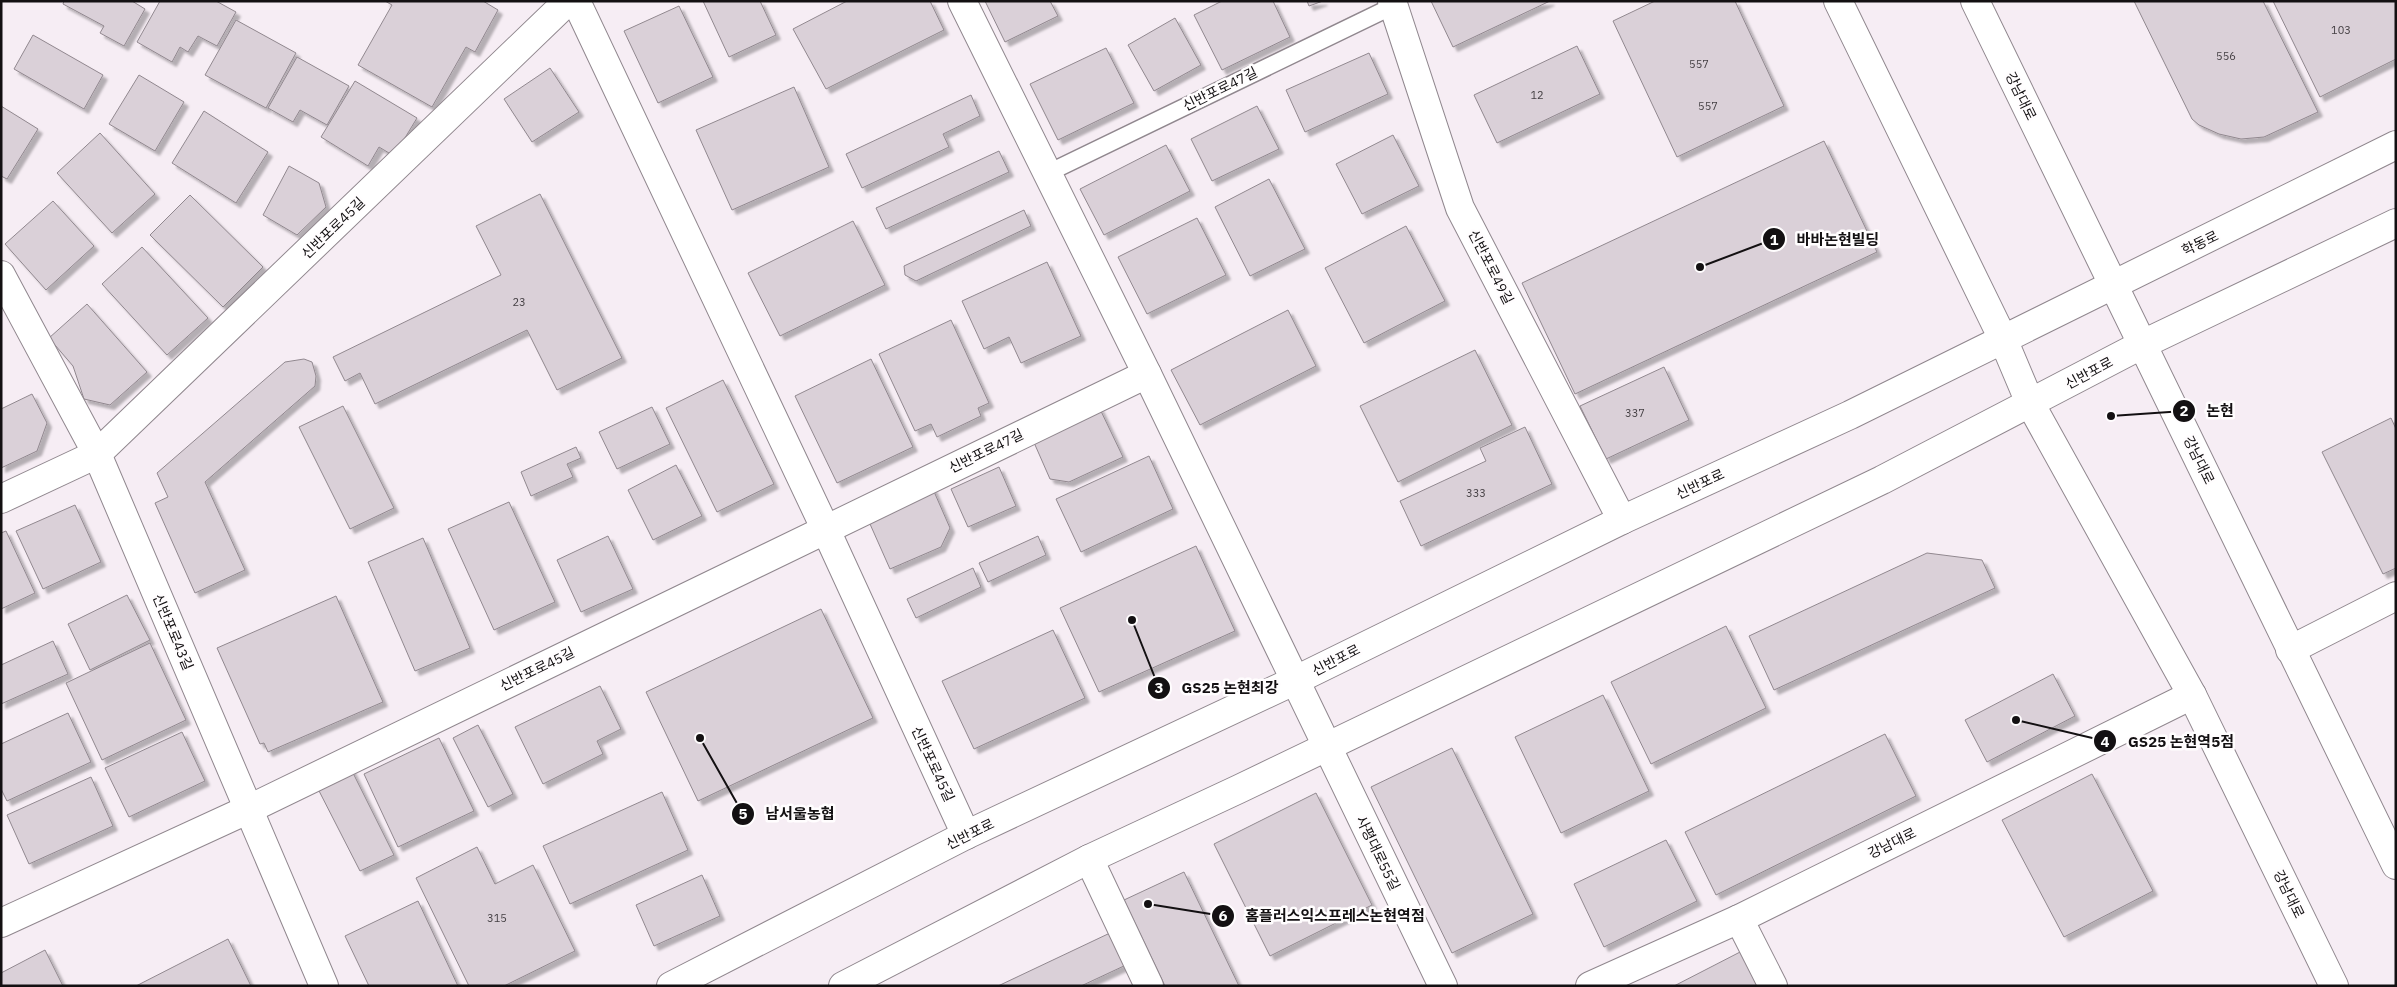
<svg xmlns="http://www.w3.org/2000/svg" width="2397" height="987" viewBox="0 0 2397 987" font-family="'IBM Plex Sans','Noto Sans KR',sans-serif">
	<style>
		.building { fill: #dad0d8; stroke: #91888f; filter: url(#shadow) }
		.lines { fill: none; stroke-linecap: round; stroke-linejoin: round }
		.service-casing { stroke: #90878e; stroke-width: 19 }
		.minor-casing { stroke: #90878e; stroke-width: 30 }
		.secondary-casing { stroke: #90878e; stroke-width: 30 }
		.primary-casing { stroke: #90878e; stroke-width: 30 }
		.service { stroke: #fff; stroke-width: 16 }
		.minor { stroke: #fff; stroke-width: 28 }
		.secondary { stroke: #fff; stroke-width: 28 }
		.primary { stroke: #fff; stroke-width: 28 }
		.labels { text-anchor: middle; dominant-baseline: central; stroke-width: 5; stroke-linejoin: round; paint-order: stroke }
		.number-label { font-size: 11px; fill: #454044 }
		.street-label { font-size: 14px; fill: #131012; stroke: #fffdfe }
		.leader { fill: none; stroke: #131012; stroke-width: 2 }
		.callout-dot { fill: #131012; stroke: #fffdfe; stroke-width: 2 }
		.mark-label { font-size: 15px; text-anchor: middle; font-weight: bold; fill: #fff }
		.callout-label { font-size: 15px; text-anchor: middle; font-weight: bold; fill: #131012; stroke: #fffdfe; stroke-width: 5; stroke-linejoin: round; paint-order: stroke }
	</style>
	<defs>
		<filter id="shadow"><feDropShadow dx="4.5" dy="4.5" stdDeviation="1" flood-color="#0004"/></filter>
	</defs>
	<rect width="100%" height="100%" fill="#f6edf4"/>
	<g class="building">
		<path d="M64,1H132L145,9L124,46L100,33L104,26L63,4Z"/>
		<path d="M160,1H216L236,12L217,46L198,36L188,52L180,47L172,62L137,42Z"/>
		<path d="M385,1H483L498,10L475,52L466,47L432,107L358,65L392,5Z"/>
		<path d="M703,1H760L776,35L729,57Z"/>
		<path d="M847,1H930L944,30L826,89L793,29Z"/>
		<path d="M985,1H1050L1058,16L1005,42Z"/>
		<path d="M1222,1H1273L1290,37L1222,70L1194,15Z"/>
		<path d="M1307,1H1323L1309,6Z"/>
		<path d="M1431,1H1550L1453,47Z"/>
		<path d="M1655,1H1735L1784,106L1677,157L1613,21Z"/>
		<path d="M2134,1H2263L2318,112L2264,137L2241,139L2219,134L2199,125L2192,119Z"/>
		<path d="M2273,1H2396V59L2320,97Z"/>
		<path d="M679,6L713,77L658,103L624,31Z"/>
		<path d="M1175,18L1201,65L1154,91L1128,45Z"/>
		<path d="M236,20L296,53L266,108L205,75Z"/>
		<path d="M33,35L103,75L84,109L14,69Z"/>
		<path d="M1577,46L1600,94L1497,143L1474,95Z"/>
		<path d="M1106,48L1134,103L1058,140L1030,84Z"/>
		<path d="M1369,53L1388,94L1305,132L1286,90Z"/>
		<path d="M297,57L349,86L327,125L300,110L293,122L268,108Z"/>
		<path d="M550,68L579,112L532,142L504,99Z"/>
		<path d="M139,75L184,102L155,151L109,124Z"/>
		<path d="M355,81L417,118L394,156L379,147L368,166L321,137Z"/>
		<path d="M794,87L829,167L732,210L696,130Z"/>
		<path d="M971,95L980,116L943,134L949,147L862,188L846,154Z"/>
		<path d="M1,106L38,129L7,179L1,176Z"/>
		<path d="M1257,106L1279,149L1212,181L1191,139Z"/>
		<path d="M204,111L268,152L236,203L172,163Z"/>
		<path d="M100,133L155,194L112,233L57,173Z"/>
		<path d="M1393,135L1419,186L1362,214L1336,164Z"/>
		<path d="M1824,141L1877,252L1575,394L1522,283Z"/>
		<path d="M1166,145L1190,191L1104,235L1080,189Z"/>
		<path d="M999,151L1009,172L886,229L876,208Z"/>
		<path d="M289,166L319,183L326,207L297,235L263,215Z"/>
		<path d="M1269,179L1305,249L1250,276L1215,207Z"/>
		<path d="M540,194L622,358L557,390L527,330L375,404L360,373L345,381L333,357L501,275L476,226Z"/>
		<path d="M190,195L263,267L223,307L150,235Z"/>
		<path d="M53,201L94,246L46,290L5,244Z"/>
		<path d="M1024,210L1031,226L916,281L905,275L904,266Z"/>
		<path d="M1197,218L1226,275L1147,314L1118,257Z"/>
		<path d="M853,221L885,285L780,336L748,273Z"/>
		<path d="M1406,226L1445,301L1364,343L1325,268Z"/>
		<path d="M142,247L208,318L167,355L102,284Z"/>
		<path d="M1047,262L1081,336L1021,363L1009,337L984,349L962,301Z"/>
		<path d="M87,304L147,372L110,405L84,399L73,366L49,338Z"/>
		<path d="M1288,310L1316,366L1200,425L1171,370Z"/>
		<path d="M951,320L989,403L978,408L981,416L937,437L931,424L915,431L879,354Z"/>
		<path d="M1475,350L1512,425L1398,482L1360,406Z"/>
		<path d="M304,359L312,362L316,376L315,386L205,482L245,570L195,593L155,503L168,497L157,473L285,362Z"/>
		<path d="M871,359L913,447L837,483L795,396Z"/>
		<path d="M1664,367L1689,420L1606,459L1580,406Z"/>
		<path d="M723,380L774,484L717,512L666,408Z"/>
		<path d="M32,394L47,423L37,451L1,468V409Z"/>
		<path d="M343,406L394,508L350,529L299,427Z"/>
		<path d="M652,407L670,444L617,469L599,432Z"/>
		<path d="M1099,407L1123,457L1069,482L1050,479L1032,438Z"/>
		<path d="M2391,418L2396,429V568L2383,574L2322,452Z"/>
		<path d="M1525,427L1552,484L1421,546L1400,501L1486,461L1480,448Z"/>
		<path d="M576,447L581,458L567,464L573,477L531,496L521,472Z"/>
		<path d="M1149,456L1173,509L1081,552L1056,499Z"/>
		<path d="M676,465L702,516L653,540L628,490Z"/>
		<path d="M999,467L1016,506L968,527L951,489Z"/>
		<path d="M932,487L950,528L941,547L890,569L866,515Z"/>
		<path d="M509,502L555,602L494,630L448,529Z"/>
		<path d="M75,505L101,562L43,589L16,531Z"/>
		<path d="M6,531L35,593L1,609V533Z"/>
		<path d="M608,536L633,589L581,612L557,560Z"/>
		<path d="M1038,536L1046,555L988,582L979,563Z"/>
		<path d="M423,538L470,648L415,671L368,562Z"/>
		<path d="M1196,546L1235,631L1099,692L1060,608Z"/>
		<path d="M1927,553L1982,560L1995,588L1774,690L1749,636Z"/>
		<path d="M973,568L981,587L916,618L907,599Z"/>
		<path d="M127,595L150,640L90,670L68,624Z"/>
		<path d="M336,596L383,702L268,752L264,743L260,744L217,648Z"/>
		<path d="M821,609L873,718L698,801L646,692Z"/>
		<path d="M1726,626L1766,708L1651,764L1611,682Z"/>
		<path d="M1053,630L1085,698L974,749L942,681Z"/>
		<path d="M53,641L68,674L1,704V665Z"/>
		<path d="M150,643L186,720L102,760L66,683Z"/>
		<path d="M2053,674L2075,716L1987,762L1965,720Z"/>
		<path d="M600,686L621,729L597,741L603,754L543,784L515,727Z"/>
		<path d="M1603,695L1649,791L1561,833L1515,737Z"/>
		<path d="M68,713L91,762L7,801L1,789V744Z"/>
		<path d="M478,725L513,794L488,807L453,738Z"/>
		<path d="M182,732L205,781L129,817L105,768Z"/>
		<path d="M1885,734L1916,796L1716,895L1685,832Z"/>
		<path d="M439,738L474,811L398,847L364,774Z"/>
		<path d="M1452,748L1533,914L1452,953L1371,787Z"/>
		<path d="M350,767L394,855L360,871L316,785Z"/>
		<path d="M2092,774L2153,891L2064,937L2002,820Z"/>
		<path d="M91,777L113,826L29,864L7,815Z"/>
		<path d="M662,792L688,850L570,904L543,846Z"/>
		<path d="M1316,793L1372,905L1270,956L1214,844Z"/>
		<path d="M1666,840L1697,901L1604,947L1574,884Z"/>
		<path d="M477,847L495,884L533,865L575,951L504,986H469L416,878Z"/>
		<path d="M1184,872L1239,986H1165L1124,900Z"/>
		<path d="M702,875L720,916L654,946L636,905Z"/>
		<path d="M418,901L458,986H369L345,936Z"/>
		<path d="M1110,933L1126,965L1081,986H998Z"/>
		<path d="M228,939L251,986H136Z"/>
		<path d="M45,950L63,986H1V973Z"/>
		<path d="M1742,951L1760,986H1674Z"/>
	</g>
	<g class="lines">
		<g class="service-casing">
			<path id="service" d="M1048,173L1393,6"/>
		</g>
		<g class="minor-casing">
			<g id="minor">
				<path d="M576,1L825,528L966,835"/>
				<path d="M962,1L1147,374L1443,986"/>
				<path d="M1392,1L1460,208L1622,520"/>
				<path d="M1,275L97,454L324,986"/>
				<path d="M1,499L97,454L568,1"/>
				<path d="M2290,650L2396,596"/>
				<path d="M1089,859L1149,986"/>
				<path d="M1739,919L1773,986"/>
				<path d="M1,923L249,809L1147,374"/>
				<path d="M1590,986L1739,919L2192,695"/>
			</g>
		</g>
		<g class="secondary-casing">
			<g id="secondary">
				<path d="M671,986L966,835L1296,680L1622,520L1850,415L2396,145"/>
				<path d="M843,986L1089,859L1239,789L1882,480L2143,344L2396,223"/>
			</g>
		</g>
		<g class="primary-casing">
			<g id="primary">
				<path d="M1838,1L2003,339L2030,403L2192,695L2334,986"/>
				<path d="M1975,1L2396,865"/>
			</g>
		</g>
		<use href="#service" class="service"/>
		<use href="#minor" class="minor"/>
		<use href="#secondary" class="secondary"/>
		<use href="#primary" class="primary"/>
	</g>
	<g class="labels">
		<g class="number-label">
			<text x="2341" y="30">103</text>
			<text x="2226" y="56">556</text>
			<text x="1699" y="64">557</text>
			<text x="1537" y="95">12</text>
			<text x="1708" y="106">557</text>
			<text x="519" y="302">23</text>
			<text x="1635" y="413">337</text>
			<text x="1476" y="493">333</text>
			<text x="497" y="918">315</text>
		</g>
		<g class="street-label">
			<text transform="translate(1220 89) rotate(-26)">신반포로47길</text>
			<text transform="translate(2021 96) rotate(64)">강남대로</text>
			<text transform="translate(333 228) rotate(-44)">신반포로45길</text>
			<text transform="translate(2200 243) rotate(-26)">학동로</text>
			<text transform="translate(1491 267) rotate(63)">신반포로49길</text>
			<text transform="translate(2089 373) rotate(-28)">신반포로</text>
			<text transform="translate(986 451) rotate(-26)">신반포로47길</text>
			<text transform="translate(2199 460) rotate(64)">강남대로</text>
			<text transform="translate(1700 484) rotate(-25)">신반포로</text>
			<text transform="translate(173 632) rotate(67)">신반포로43길</text>
			<text transform="translate(1336 660) rotate(-27)">신반포로</text>
			<text transform="translate(537 669) rotate(-26)">신반포로45길</text>
			<text transform="translate(933 764) rotate(65)">신반포로45길</text>
			<text transform="translate(970 834) rotate(-26)">신반포로</text>
			<text transform="translate(1892 843) rotate(-26)">강남대로</text>
			<text transform="translate(1378 853) rotate(64)">사평대로55길</text>
			<text transform="translate(2289 894) rotate(64)">강남대로</text>
		</g>
	</g>
	<path class="leader" d="M1700 267L1774 239M2111 416L2184 411M1132 620L1159 688M2016 720L2105 741M700 738L743 814M1148 904L1223 916"/>
	<g class="callout-dot">
		<circle cx="1700" cy="267" r="5"/>
		<circle cx="2111" cy="416" r="5"/>
		<circle cx="1132" cy="620" r="5"/>
		<circle cx="2016" cy="720" r="5"/>
		<circle cx="700" cy="738" r="5"/>
		<circle cx="1148" cy="904" r="5"/>
		<circle cx="1774" cy="239" r="12"/>
		<circle cx="2184" cy="411" r="12"/>
		<circle cx="1159" cy="688" r="12"/>
		<circle cx="2105" cy="741" r="12"/>
		<circle cx="743" cy="814" r="12"/>
		<circle cx="1223" cy="916" r="12"/>
	</g>
	<g class="mark-label">
		<text x="1774" y="245">1</text>
		<text x="2184" y="416">2</text>
		<text x="1159" y="693">3</text>
		<text x="2105" y="747">4</text>
		<text x="743" y="819">5</text>
		<text x="1223" y="921">6</text>
	</g>
	<g class="callout-label">
		<text x="1838" y="245">바바논현빌딩</text>
		<text x="2220" y="416">논현</text>
		<text x="1230" y="693">GS25 논현최강</text>
		<text x="2181" y="747">GS25 논현역5점</text>
		<text x="800" y="819">남서울농협</text>
		<text x="1335" y="921">홈플러스익스프레스논현역점</text>
	</g>
	<rect width="2397" height="987" fill="none" stroke="#131012" stroke-width="5"/>
</svg>
